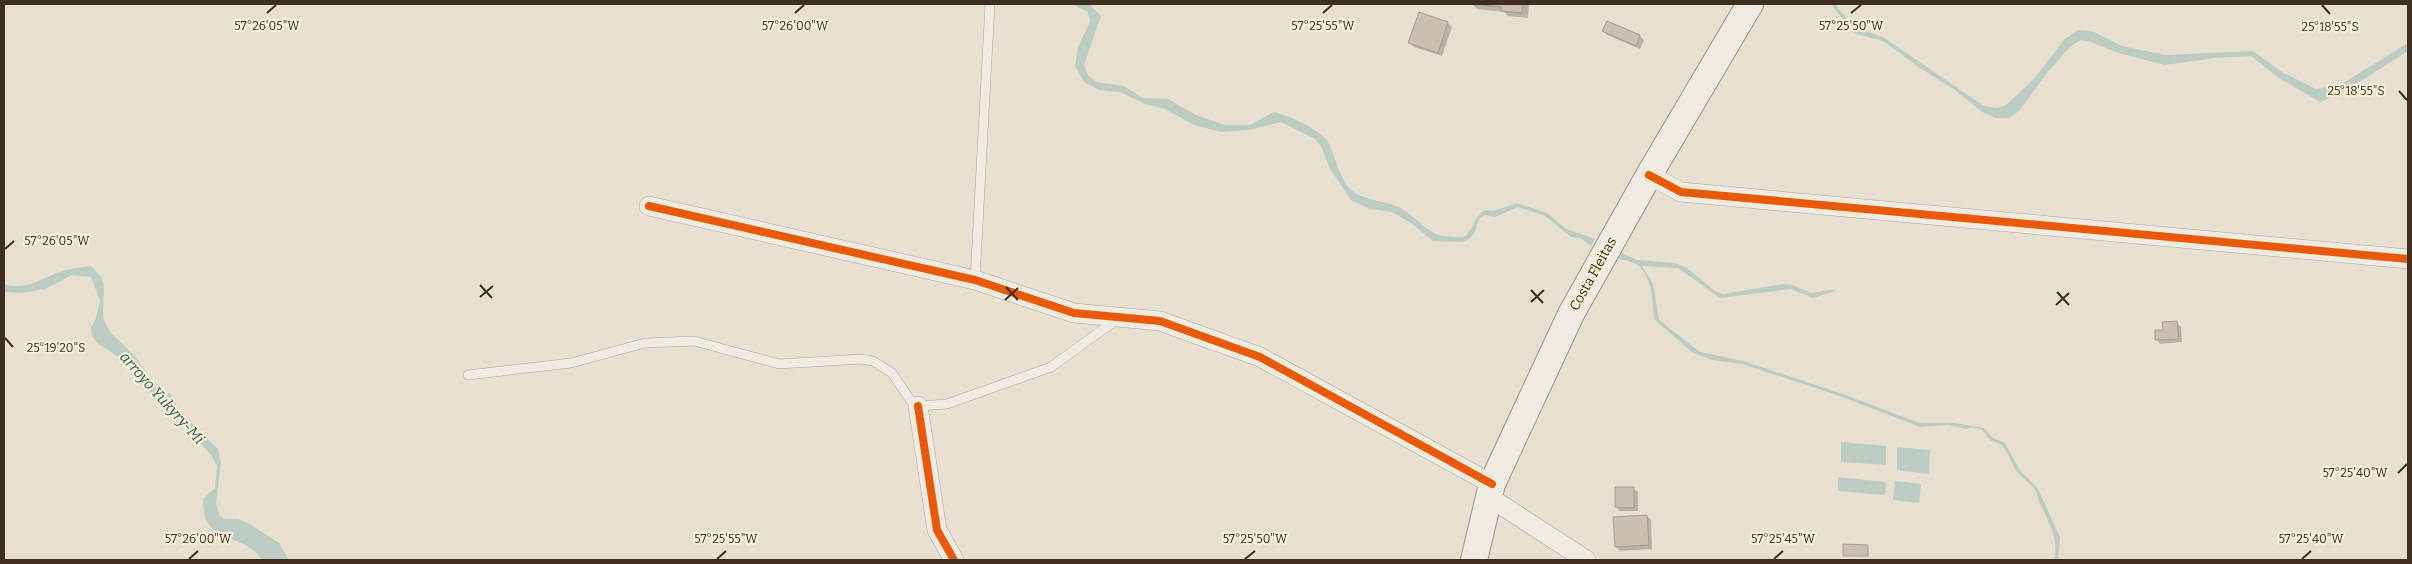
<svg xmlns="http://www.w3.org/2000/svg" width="2412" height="564" viewBox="0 0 2412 564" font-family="Bitter,serif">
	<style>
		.water { fill: #bcccc2 }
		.shadow { fill: #0003 }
		.building { fill: #cbbfb2; stroke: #a89c90 }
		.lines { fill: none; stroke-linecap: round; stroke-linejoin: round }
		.lane-casing { stroke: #ada599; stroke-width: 10 }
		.street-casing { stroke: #ada599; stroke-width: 20 }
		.secondary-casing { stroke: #9c958a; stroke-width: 28 }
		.lane { stroke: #efebe3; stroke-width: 9 }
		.street { stroke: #efebe3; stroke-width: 19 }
		.secondary { stroke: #efebe3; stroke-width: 26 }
		.cycleway-casing { stroke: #f7eed8; stroke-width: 11 }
		.cycleway { stroke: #e8590c; stroke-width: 8 }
		.ticks { fill: none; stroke: #3d2e20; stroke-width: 2 }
		.labels { text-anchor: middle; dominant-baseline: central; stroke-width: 4.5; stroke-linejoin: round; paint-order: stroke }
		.street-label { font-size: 14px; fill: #3d2e20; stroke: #f7eed8 }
		.water-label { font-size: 15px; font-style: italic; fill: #2f5d5a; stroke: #f7eed8 }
		.ticks-label { font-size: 12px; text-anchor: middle; fill: #3d2e20; stroke: #f7eed8; stroke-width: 4.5; stroke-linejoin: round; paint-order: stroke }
	</style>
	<rect width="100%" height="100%" fill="#e7e0d1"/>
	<g class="water">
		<path d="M1072,4H1089L1101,16L1084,65L1088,75L1096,82L1124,86L1143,98L1168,99L1196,115L1225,125H1250L1274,112C1289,116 1323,130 1329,144C1336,159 1339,177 1350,189C1362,200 1379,200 1393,205C1410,210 1419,225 1434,233C1441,237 1455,237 1464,237C1474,229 1474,218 1484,210L1493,211L1517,203L1547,213L1566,229L1595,239L1591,246L1580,238L1571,237L1545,216L1518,207L1495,217L1485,215L1479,219L1475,232L1469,239L1462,242L1433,241L1411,223L1392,212L1369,209L1351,200L1330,169L1322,148L1315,139L1281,122L1249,130L1221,132L1194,125L1165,109L1145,104L1120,92L1099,90L1084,82L1075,66L1078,47L1090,22L1088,12Z"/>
		<path d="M1831,4H1835L1855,28L1883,37L1984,106L1997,108L2006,105L2032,81L2065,39L2078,30L2092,31L2122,46L2165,55L2253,51L2282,72L2316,89L2340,85L2408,43V51L2347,90L2320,102L2279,78L2251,56L2215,58L2165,65L2118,53L2091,42L2080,40L2070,47L2047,73L2019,111L2009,118H1996L1982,112L1955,90L1920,68L1883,41L1853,33Z"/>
		<path d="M1618,251L1637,260L1675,263L1687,268L1715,291L1723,294L1783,284L1792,285L1811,293L1837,289L1833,292L1813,298L1791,289L1720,298L1678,268L1642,266L1653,283L1659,320L1700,352L1743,361L1837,392L1920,423H1955L1984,428L1993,438L2005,443L2019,469L2038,489L2060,537L2058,560H2054C2059,538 2050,525 2041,506C2038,501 2038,496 2036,491C2031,483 2023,479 2017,472C2009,460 2007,443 1991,441L1982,430L1972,427L1966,429L1948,425L1920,427L1840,396L1742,364L1712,360L1693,353L1654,319C1653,303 1652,271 1634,263C1629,261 1621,260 1615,257Z"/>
		<path d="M91,266L101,277L104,285L103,318L110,332L134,355L161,394L169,393L174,399L177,408L218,449L221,463L216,504L220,516L224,519H238L248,523L279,543L289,560H261C247,531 202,549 203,499L215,488L217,466L211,455L171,410L156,402L141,376L126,362L97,343L92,336L91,327L95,321L100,301L91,277L72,275L45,289L22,293L4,292V284C30,292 47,273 71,269C78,267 84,267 91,266Z"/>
		<path d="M1841,442L1886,446V465L1841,462Z"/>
		<path d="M1897,447L1930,450L1929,474L1897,470Z"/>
		<path d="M1838,477L1886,482L1885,495L1838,491Z"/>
		<path d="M1895,481L1921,484L1919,503L1893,500Z"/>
	</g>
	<g class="shadow">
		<path d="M1472,4H1529L1528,18L1508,16L1504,12L1477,9Z"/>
		<path d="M1607,22L1640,36L1644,40L1640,49L1607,35L1603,31Z"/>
		<path d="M1448,23L1452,27L1442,56L1414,47L1410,43Z"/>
		<path d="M2177,323L2181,327L2182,342L2160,344L2157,340Z"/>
		<path d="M1634,489L1638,492V511H1620L1616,507Z"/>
		<path d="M1647,516L1651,520L1652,549L1620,551L1616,547Z"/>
		<path d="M1867,546L1869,557L1844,555Z"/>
	</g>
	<g class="building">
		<path d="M1472,4H1523L1522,13L1501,11V7Z"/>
		<path d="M1419,12L1448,22L1438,53L1408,43Z"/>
		<path d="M1607,21L1640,35L1636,46L1602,31Z"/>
		<path d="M2177,321L2179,339L2155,340V330H2163L2162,322Z"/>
		<path d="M1615,487H1634V508L1615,507Z"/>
		<path d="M1647,515L1649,545L1615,547L1613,517Z"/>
		<path d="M1843,544L1868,545V556H1843Z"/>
	</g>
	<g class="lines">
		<g class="lane-casing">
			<g id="lane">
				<path d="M975,280L990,4"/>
				<path d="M468,375L571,363L645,343L694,341L779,364L861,359L873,361L892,373L911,401L918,406L947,404L1051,367L1116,320"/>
			</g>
		</g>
		<g class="street-casing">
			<g id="street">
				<path d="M1649,175L1681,192L2408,259"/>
				<path d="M649,206L975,280L1074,313L1160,321L1260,357L1492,484"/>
				<path d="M918,406L937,530L954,560"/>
				<path d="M1489,497L1586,560"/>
			</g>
		</g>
		<g class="secondary-casing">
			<path id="secondary" d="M1474,560L1492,484L1571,314L1649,175L1750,4"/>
		</g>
		<use href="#lane" class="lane"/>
		<use href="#street" class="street"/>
		<use href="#secondary" class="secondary"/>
		<g class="cycleway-casing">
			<g id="cycleway">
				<path d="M1649,175L1681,192L2408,259"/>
				<path d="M649,206L975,280L1074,313L1160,321L1260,357L1492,484"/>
				<path d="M918,406L937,530L954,560"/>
			</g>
		</g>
		<use href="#cycleway" class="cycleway"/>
	</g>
	<path class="ticks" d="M2322,5L2330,14M267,13L276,5M795,13L804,5M1323,13L1332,5M1851,13L1861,5M2399,91L2407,100M5,249L14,241M480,285L492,298M1006,287L1018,300M1531,290L1543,303M2057,292L2069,305M480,297L493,286M1005,300L1018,288M1531,302L1544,290M2056,305L2069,293M5,338L13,347M2398,473L2407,464M189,559L198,551M717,559L726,551M1245,559L1255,551M1774,559L1783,551M2302,559L2311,551"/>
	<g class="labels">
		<g class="street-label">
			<text transform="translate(1593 274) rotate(-61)">Costa Fleitas</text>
		</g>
		<g class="water-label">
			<text transform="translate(162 398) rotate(48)">arroyo Yukyry-Mi</text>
		</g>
	</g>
	<g class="ticks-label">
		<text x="1323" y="30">57°25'55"W</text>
		<text x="267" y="30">57°26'05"W</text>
		<text x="795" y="30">57°26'00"W</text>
		<text x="1851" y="30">57°25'50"W</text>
		<text x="2330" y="31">25°18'55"S</text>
		<text x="2356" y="95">25°18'55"S</text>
		<text x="57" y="245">57°26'05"W</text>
		<text x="56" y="352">25°19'20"S</text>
		<text x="2355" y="477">57°25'40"W</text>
		<text x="198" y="543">57°26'00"W</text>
		<text x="726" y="543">57°25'55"W</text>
		<text x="1255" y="543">57°25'50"W</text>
		<text x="1783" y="543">57°25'45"W</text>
		<text x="2311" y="543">57°25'40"W</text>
	</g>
	<rect width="2412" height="564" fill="none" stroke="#3d2e20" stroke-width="10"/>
</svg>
